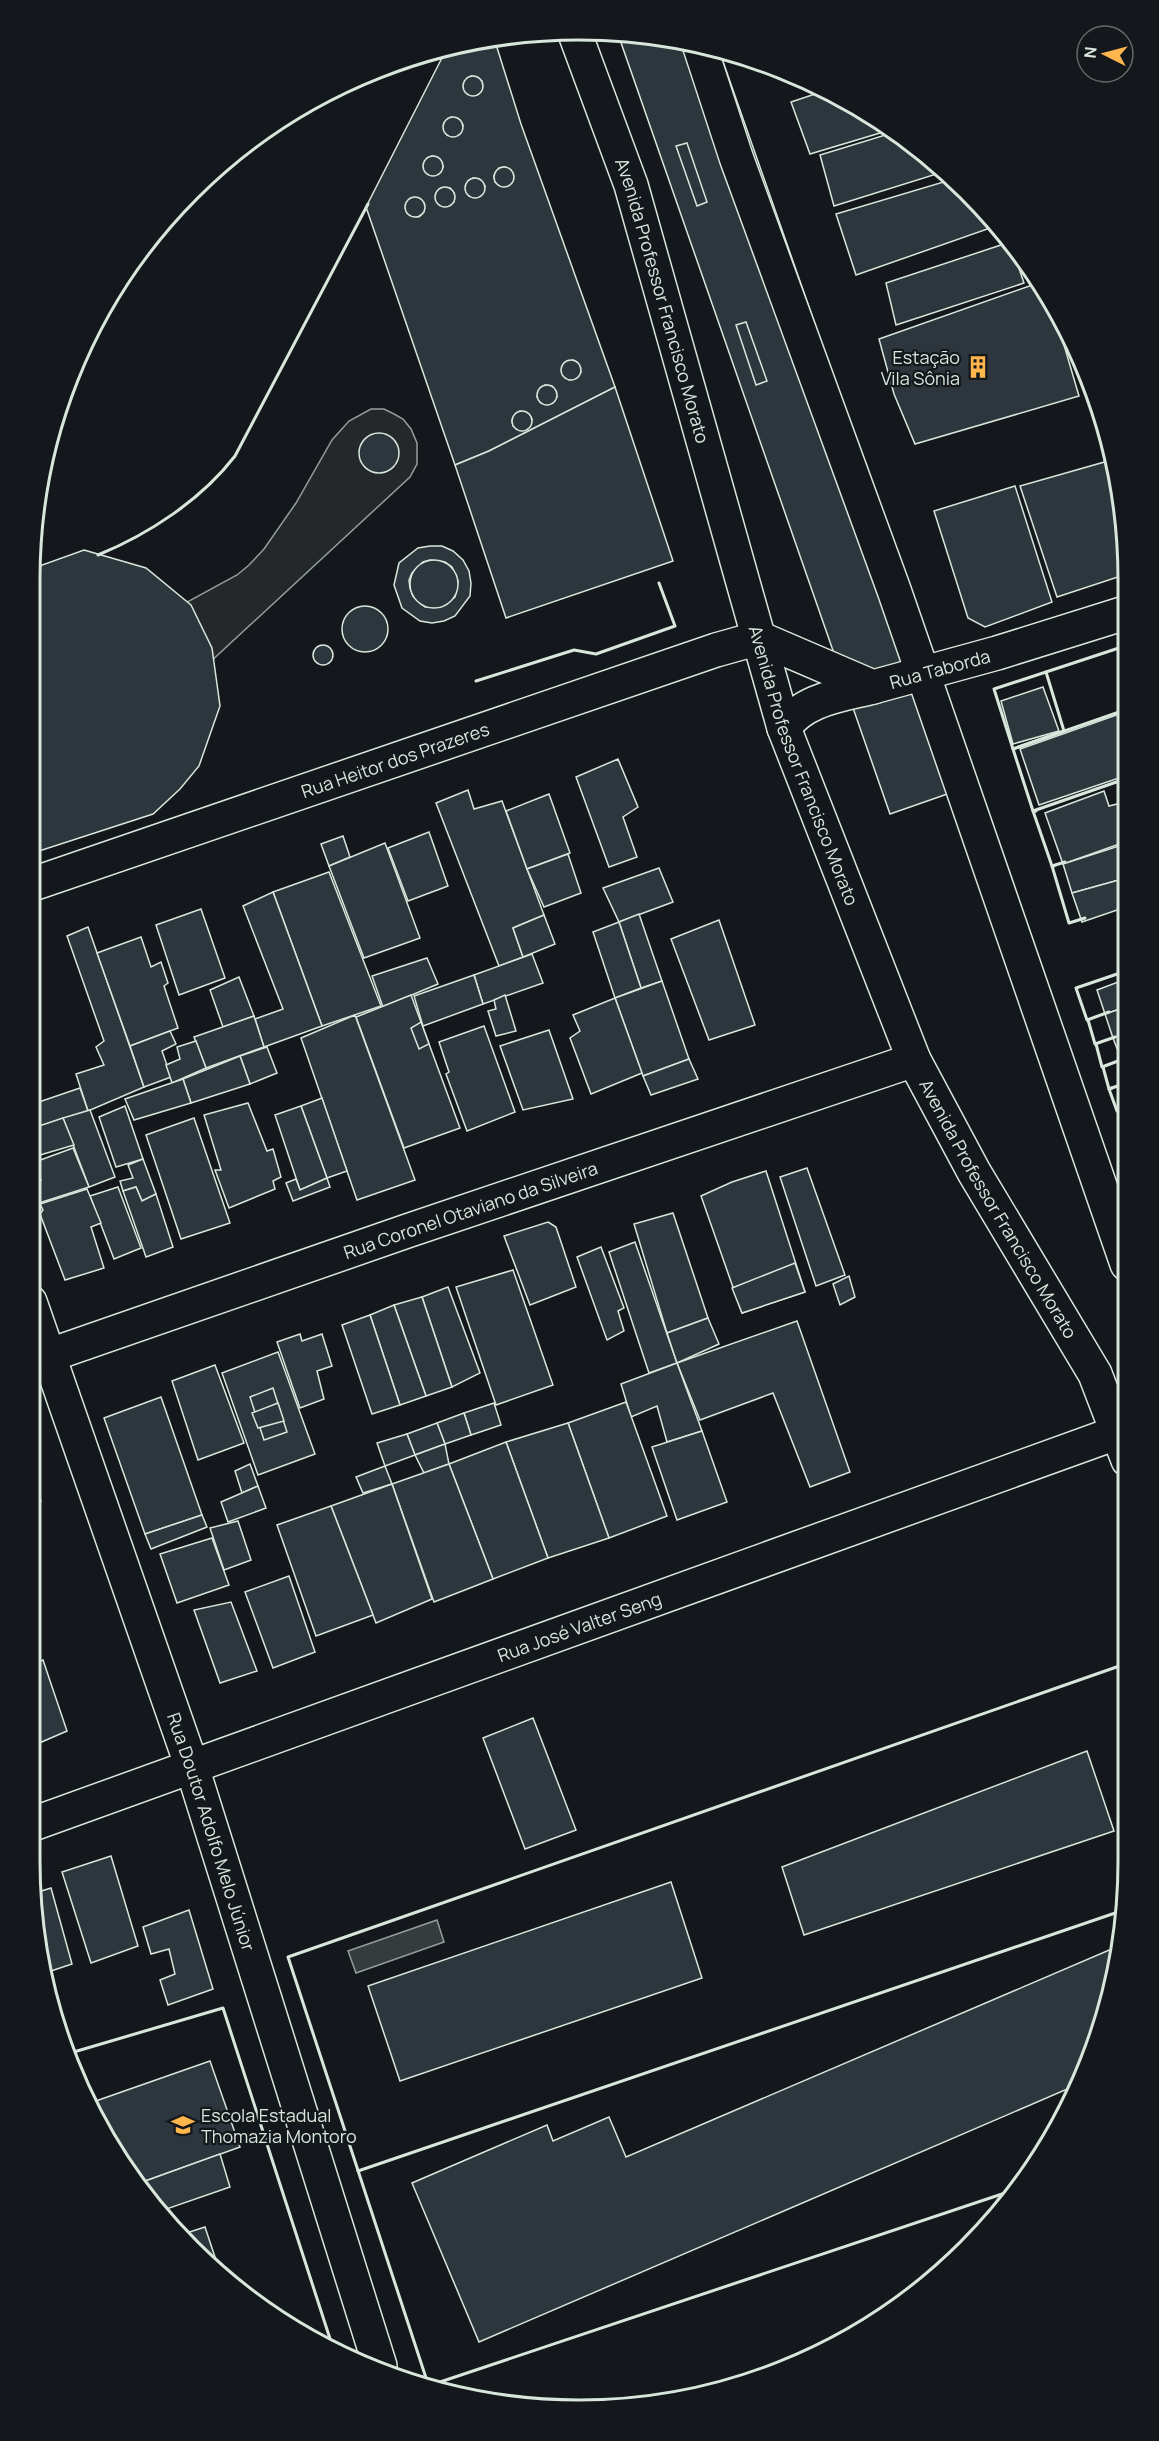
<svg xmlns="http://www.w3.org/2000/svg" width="1159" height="2441" viewBox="0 0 1159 2441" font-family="Manrope,sans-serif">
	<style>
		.parking { fill: #24282b; stroke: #939e99; stroke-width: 1.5 }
		.water { fill: #363b3e; stroke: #939e99; stroke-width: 1.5 }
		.building { fill: #2c363c; stroke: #d8e6dc; stroke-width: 1.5; fill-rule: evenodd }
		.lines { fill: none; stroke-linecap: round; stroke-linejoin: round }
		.minor-casing { stroke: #d8e6dc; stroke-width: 36 }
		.highway-casing { stroke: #d8e6dc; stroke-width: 36 }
		.minor { stroke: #14181c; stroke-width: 33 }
		.highway { stroke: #14181c; stroke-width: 33 }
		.wall { stroke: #d8e6dc; stroke-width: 3 }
		.labels { text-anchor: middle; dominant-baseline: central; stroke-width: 4.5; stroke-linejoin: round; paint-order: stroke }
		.street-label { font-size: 18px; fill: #d8e6dc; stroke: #14181c }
		.poi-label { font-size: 18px; fill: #d8e6dc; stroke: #14181c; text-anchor: end }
		.rim { fill: none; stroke: #d8e6dc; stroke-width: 3 }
	</style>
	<rect width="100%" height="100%" fill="#14181c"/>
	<path class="parking" d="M371,409H384L394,414L403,419L411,429L417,443V464L410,477L167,702L134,631L237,575L249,565L264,549L296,503L332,440L349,421Z"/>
	<path class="water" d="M437,1920L444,1942L356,1973L348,1951Z"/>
	<g class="building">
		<path d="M618,34L687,41L719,50L976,784L890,814Z"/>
		<path d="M494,38L521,124L615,387L489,451L455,465L366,207L447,48L473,40ZM471,76L477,77L482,81V90L477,95H470L464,88L465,82ZM451,117L460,120L463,125L460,134L453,136L447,135L444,130V123ZM432,156L440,159L443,167L440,173L434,175L425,171L424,165L427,159ZM505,167L511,170L513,179L508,186H501L495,182L494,176L499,168ZM473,178L479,179L485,186L479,197L469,196L466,190L468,181ZM441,188H450L454,193V202L449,206H442L437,202L436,196ZM411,198H417L424,203V212L419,217L412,216L407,213L406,206ZM573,360L578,363L581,372L578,377L569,380L562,373L563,366L564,363ZM545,385L552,386L556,394L557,397L550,404L541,403L537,397L540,388ZM520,411L529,414L532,419L530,425L522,430L513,426L512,420Z"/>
		<circle cx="473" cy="86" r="10"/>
		<path d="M824,91L890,130L810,154L791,102Z"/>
		<circle cx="453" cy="127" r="10"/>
		<path d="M895,132L912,142L913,146L916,145L943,172L834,206L820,155Z"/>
		<path d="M687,143L707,202L697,206L676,146Z"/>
		<circle cx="433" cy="166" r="10"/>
		<circle cx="504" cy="177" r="10"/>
		<circle cx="475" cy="188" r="10"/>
		<path d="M950,180L996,226L856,275L836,214Z"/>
		<circle cx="445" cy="197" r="10"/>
		<circle cx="415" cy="207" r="10"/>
		<path d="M1010,242L1024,283L896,325L886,283Z"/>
		<path d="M1038,283L1054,311L1079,396L915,444L894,394L879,339Z"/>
		<path d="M746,322L767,381L756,385L736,325Z"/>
		<path d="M1070,341H1071L1086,367L1078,369Z"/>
		<circle cx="571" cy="370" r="10"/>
		<circle cx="547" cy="395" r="10"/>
		<path d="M615,387L673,561L506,618L455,465L489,451Z"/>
		<path d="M1094,396L1110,453L1108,454L1089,398Z"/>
		<circle cx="522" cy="421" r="10"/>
		<circle cx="379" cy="453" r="20"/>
		<path d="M1108,461L1124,508V575L1057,597L1020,486Z"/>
		<path d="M1015,486L1052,602L985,627L968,618L934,511Z"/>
		<path d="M430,546H442L453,551L463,560L469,571L471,583L470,596L455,616L444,621L432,623L420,621L402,608L394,585L399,563L418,548ZM430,560L445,562L452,567L458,581L455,597L441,607H425L413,596L410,588L409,580L412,573L423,562Z"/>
		<path d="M84,550L146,568L191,605L212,648L220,706L199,766L180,789L153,814L30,854L31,569Z"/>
		<circle cx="434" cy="584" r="24"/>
		<circle cx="365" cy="629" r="23"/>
		<circle cx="323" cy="655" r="10"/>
		<path d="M1043,687L1059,731L1013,744L1001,701Z"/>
		<path d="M1125,712V776L1039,805L1020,749Z"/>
		<path d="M618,759L638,807L623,817L637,857L609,867L576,777Z"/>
		<path d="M468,790L474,809L502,801L544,915L513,928L523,957L499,966L436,803Z"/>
		<path d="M1104,791L1109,806L1125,802V842L1063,864L1045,813Z"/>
		<path d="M549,794L570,853L527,869L506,811Z"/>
		<path d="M429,832L448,886L408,901L388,848Z"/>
		<path d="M343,836L350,857L329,866L321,844Z"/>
		<path d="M385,843L420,938L364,958L329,866Z"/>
		<path d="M1125,844L1126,878L1072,893L1063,864Z"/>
		<path d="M568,854L581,893L544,907L527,869Z"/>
		<path d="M659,868L673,902L619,922L603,888Z"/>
		<path d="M329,872L381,1006L322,1026L273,892Z"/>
		<path d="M1126,878V907L1082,922L1072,893Z"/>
		<path d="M273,892L322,1026L264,1047L255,1019L283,1009L243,906Z"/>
		<path d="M201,909L225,978L179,995L156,925Z"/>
		<path d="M639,914L662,981L641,988L619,922Z"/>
		<path d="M544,915L555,944L523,957L513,928Z"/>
		<path d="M719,920L755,1025L709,1040L671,939Z"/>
		<path d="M619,922L641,988L615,998L593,932Z"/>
		<path d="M88,927L144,1087L88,1111L76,1074L104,1065L96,1047L104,1041L67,936Z"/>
		<path d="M141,937L151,967L161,962L168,983L164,986L178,1028L130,1046L97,953Z"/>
		<path d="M532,954L543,983L483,1004L474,975Z"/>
		<path d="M427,958L438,984L383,1007L372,976Z"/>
		<path d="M474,975L483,1004L423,1026L414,996Z"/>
		<path d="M239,977L254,1016L223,1027L210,990Z"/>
		<path d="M1126,979V1007L1105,1014L1097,990Z"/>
		<path d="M662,981L689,1059L643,1076L615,998Z"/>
		<path d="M411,995L460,1128L404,1148L356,1017Z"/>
		<path d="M505,995L516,1031L496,1036L488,1011L496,1009L494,1000Z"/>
		<path d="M615,998L642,1073L591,1094L570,1038L580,1031L573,1015Z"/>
		<path d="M1126,1007V1033L1113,1038L1105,1014Z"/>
		<path d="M355,1015L415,1180L357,1200L301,1038Z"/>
		<path d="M254,1016L264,1047L206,1068L194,1037Z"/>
		<path d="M421,1022L429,1044L419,1049L411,1028Z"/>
		<path d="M484,1026L515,1112L467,1131L446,1074L449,1072L439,1042Z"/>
		<path d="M549,1030L573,1099L523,1110L500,1046Z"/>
		<path d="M170,1031L176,1044L162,1051L171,1077L144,1087L130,1046Z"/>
		<path d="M1126,1033V1057L1121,1059L1113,1038Z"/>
		<path d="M196,1041L206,1068L172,1083L166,1065L180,1059L177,1047Z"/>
		<path d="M267,1047L277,1073L250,1084L240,1056Z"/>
		<path d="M240,1056L250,1084L191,1103L183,1079Z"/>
		<path d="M689,1059L698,1079L651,1095L643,1076Z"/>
		<path d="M183,1079L191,1103L134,1120L125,1099Z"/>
		<path d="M80,1088L88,1111L30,1130V1105Z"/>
		<path d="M322,1098L347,1171L327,1178L301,1106Z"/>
		<path d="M248,1103L267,1151L273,1149L281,1177L273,1181L275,1189L229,1208L215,1170H221L204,1115Z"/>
		<path d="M125,1106L143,1159L116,1167L99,1117Z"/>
		<path d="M301,1106L327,1178L300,1190L275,1115Z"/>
		<path d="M90,1110L115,1177L89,1187L63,1118Z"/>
		<path d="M63,1118L74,1145L30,1158V1129Z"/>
		<path d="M194,1118L230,1223L181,1239L146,1135Z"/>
		<path d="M73,1148L89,1187L36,1204L30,1185L41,1180L35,1162Z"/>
		<path d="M143,1159L156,1194L142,1201L136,1187L123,1191L120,1181L133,1178L128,1165Z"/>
		<path d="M807,1168L845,1275L816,1286L780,1177Z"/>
		<path d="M766,1171L805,1292L742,1313L701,1196L732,1182Z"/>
		<path d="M327,1178L330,1187L293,1201L286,1183L296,1179L300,1190Z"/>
		<path d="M118,1187L141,1248L114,1259L90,1196Z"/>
		<path d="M136,1187L142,1201L156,1194L173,1247L146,1257L123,1191Z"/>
		<path d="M87,1189L101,1223L91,1227L104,1268L65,1280L40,1214L43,1210L40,1204Z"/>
		<path d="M673,1213L708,1318L667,1333L634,1224Z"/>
		<path d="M548,1222L556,1227L576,1287L530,1305L504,1236Z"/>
		<path d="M635,1242L677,1363L649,1373L609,1252Z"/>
		<path d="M601,1247L624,1308L618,1311L624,1331L607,1340L577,1257Z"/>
		<path d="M795,1263L805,1292L742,1313L732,1288Z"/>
		<path d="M513,1270L553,1385L496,1405L456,1287Z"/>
		<path d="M849,1276L855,1297L840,1305L833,1284Z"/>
		<path d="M448,1287L480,1373L452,1387L422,1297Z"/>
		<path d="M422,1297L452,1387L426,1396L394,1305Z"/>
		<path d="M394,1305L426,1396L400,1405L370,1315Z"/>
		<path d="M370,1315L400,1405L372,1414L342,1325Z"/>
		<path d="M708,1318L719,1344L677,1363L667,1333Z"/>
		<path d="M797,1321L850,1472L810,1487L773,1393L700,1420L677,1363Z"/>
		<path d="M300,1334L302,1341L322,1334L332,1366L317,1371L324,1399L300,1408L277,1342Z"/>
		<path d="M278,1352L315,1454L258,1475L222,1373Z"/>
		<path d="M677,1363L702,1431L667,1442L657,1406L631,1417L621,1384Z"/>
		<path d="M215,1365L244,1443L198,1460L172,1381Z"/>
		<path d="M273,1388L287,1432L264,1440L250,1397Z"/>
		<path d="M161,1397L202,1515L145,1534L104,1418Z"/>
		<path d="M626,1402L667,1516L609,1538L568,1423Z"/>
		<path d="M278,1403L284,1421L258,1428L252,1413Z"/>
		<path d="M494,1403L501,1425L471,1435L464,1413Z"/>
		<path d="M464,1413L471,1435L445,1444L437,1423Z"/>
		<path d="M437,1423L445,1444L415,1455L407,1434Z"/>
		<path d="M568,1423L609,1538L548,1558L506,1442Z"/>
		<path d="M702,1431L727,1502L677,1520L652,1447Z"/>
		<path d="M407,1434L415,1455L385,1466L377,1443Z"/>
		<path d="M506,1442L548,1558L493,1579L449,1464Z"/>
		<path d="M445,1444L449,1464L424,1473L415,1455Z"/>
		<path d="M250,1464L258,1486L242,1493L235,1471Z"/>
		<path d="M449,1464L493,1579L434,1602L392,1484Z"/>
		<path d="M385,1466L392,1484L363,1493L356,1477Z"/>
		<path d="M30,1468L41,1501L30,1505Z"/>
		<path d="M392,1484L432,1599L376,1623L331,1506Z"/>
		<path d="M258,1486L266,1508L228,1522L221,1502Z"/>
		<path d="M331,1506L373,1615L316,1636L277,1525Z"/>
		<path d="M202,1515L207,1527L151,1549L145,1534Z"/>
		<path d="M238,1521L251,1560L224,1570L210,1528Z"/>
		<path d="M212,1538L229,1585L177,1603L160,1554Z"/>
		<path d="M289,1576L315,1652L273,1668L245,1592Z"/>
		<path d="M231,1602L257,1671L220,1683L194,1610Z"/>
		<path d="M43,1660L67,1731L30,1747V1665Z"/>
		<path d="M533,1718L576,1830L525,1849L483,1738Z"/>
		<path d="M1087,1751L1114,1831L804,1935L782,1867Z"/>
		<path d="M111,1856L138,1946L91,1963L62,1872Z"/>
		<path d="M671,1882L702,1978L400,2081L368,1986Z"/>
		<path d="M51,1888L72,1964L48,1972L35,1893Z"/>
		<path d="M189,1910L213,1989L168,2005L160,1980L175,1974L169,1949L151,1954L143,1927Z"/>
		<path d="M1121,1945L1118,1969L1087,2072L1079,2084L479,2342L412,2183L547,2125L553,2141L609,2117L626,2157Z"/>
		<path d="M210,2061L240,2147L137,2184L93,2102Z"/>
		<path d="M220,2154L230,2187L158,2212L144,2196L137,2184Z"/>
		<path d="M205,2227L222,2278L180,2235Z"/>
	</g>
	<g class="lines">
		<g class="minor-casing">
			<g id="minor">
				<path id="s1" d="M30,885L716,650L759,638L873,687L997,653L1125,613"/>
				<path id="s2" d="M30,1302L192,1767L380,2366"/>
				<path id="s3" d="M30,1362L407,1231L914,1060"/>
				<path id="s4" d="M30,1825L1127,1429"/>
			</g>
		</g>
		<g class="highway-casing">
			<g id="highway">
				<path id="s5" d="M574,31L631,185L784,728L914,1060L974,1172L1095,1374L1128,1460"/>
				<path d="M699,44L736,157L894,590L1127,1264"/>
				<path d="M784,728C803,699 842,695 873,687"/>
			</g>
		</g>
		<use href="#minor" class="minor"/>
		<use href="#highway" class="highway"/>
		<g class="wall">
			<path d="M98,555C149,534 201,500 235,456L368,204"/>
			<path d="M1046,672L1064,731L1013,749L994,689Z"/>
			<path d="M1046,672L1125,646"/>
			<path d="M476,681L574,650L596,654L675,626L659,583"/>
			<path d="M1125,710L1013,749L1033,811L1125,779"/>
			<path d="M1036,811H1033L1052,866L1065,862"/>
			<path d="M1054,866H1052L1069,923L1085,918"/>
			<path d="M1109,1012L1087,1020L1076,988L1126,971"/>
			<path d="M1088,1020L1095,1044L1115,1037"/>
			<path d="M1096,1044L1102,1067L1126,1058"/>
			<path d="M1103,1067L1109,1089L1126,1083"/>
			<path d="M1112,1088L1109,1089L1117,1111L1126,1108"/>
			<path d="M1118,1111L1125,1134L1126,1133"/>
			<path d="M67,2054L223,2008L333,2348"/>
			<path d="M358,2171L1124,1910"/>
			<path d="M428,2384L288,1957L1128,1663"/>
			<path d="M431,2385L1014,2190"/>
		</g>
	</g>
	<defs>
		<g id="building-bare" transform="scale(1.8)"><path d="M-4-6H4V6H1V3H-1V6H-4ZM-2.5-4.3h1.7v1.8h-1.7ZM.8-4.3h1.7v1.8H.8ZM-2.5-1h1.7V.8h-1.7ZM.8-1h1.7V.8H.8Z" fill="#ffb74d" stroke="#14181c" stroke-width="2.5" paint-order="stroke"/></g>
		<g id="school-bare" transform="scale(1.8)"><path d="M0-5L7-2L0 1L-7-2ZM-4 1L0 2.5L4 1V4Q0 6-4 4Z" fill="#ffb74d" stroke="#14181c" stroke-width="2.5" paint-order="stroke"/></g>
	</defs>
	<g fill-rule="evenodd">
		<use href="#building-bare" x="978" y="367"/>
		<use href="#school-bare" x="183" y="2125"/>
	</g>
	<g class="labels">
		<g class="street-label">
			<text stroke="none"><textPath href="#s5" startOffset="284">Avenida Professor Francisco Morato</textPath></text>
			<text stroke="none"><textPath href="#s1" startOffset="963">Rua Taborda</textPath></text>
			<text stroke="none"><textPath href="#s1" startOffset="386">Rua Heitor dos Prazeres</textPath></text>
			<text stroke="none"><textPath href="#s5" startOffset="770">Avenida Professor Francisco Morato</textPath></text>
			<text stroke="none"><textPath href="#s5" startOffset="1256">Avenida Professor Francisco Morato</textPath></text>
			<text stroke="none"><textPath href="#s3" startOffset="466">Rua Coronel Otaviano da Silveira</textPath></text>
			<text stroke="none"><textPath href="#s4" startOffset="584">Rua José Valter Seng</textPath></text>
			<text stroke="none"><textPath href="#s2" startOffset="560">Rua Doutor Adolfo Melo Júnior</textPath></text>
		</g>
		<g class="poi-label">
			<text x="960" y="357">Estação<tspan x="960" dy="21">Vila Sônia</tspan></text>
			<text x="201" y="2115" text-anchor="start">Escola Estadual<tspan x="201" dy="21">Thomazia Montoro</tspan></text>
		</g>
	</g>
	<path d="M0 0H1159V2441H0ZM579 40H579A539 539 0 0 1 1118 579V1861A539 539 0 0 1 579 2400H579A539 539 0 0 1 40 1861V579A539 539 0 0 1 579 40Z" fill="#14181c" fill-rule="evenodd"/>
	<path class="rim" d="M579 40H579A539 539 0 0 1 1118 579V1861A539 539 0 0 1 579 2400H579A539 539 0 0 1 40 1861V579A539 539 0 0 1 579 40Z"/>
	<g transform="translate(1105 54) rotate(276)"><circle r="28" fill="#14181c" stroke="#626a69" stroke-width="1.5"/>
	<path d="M0-4.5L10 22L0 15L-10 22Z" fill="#ffb74d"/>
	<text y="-9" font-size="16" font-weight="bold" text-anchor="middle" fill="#d8e6dc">N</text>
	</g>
</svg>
